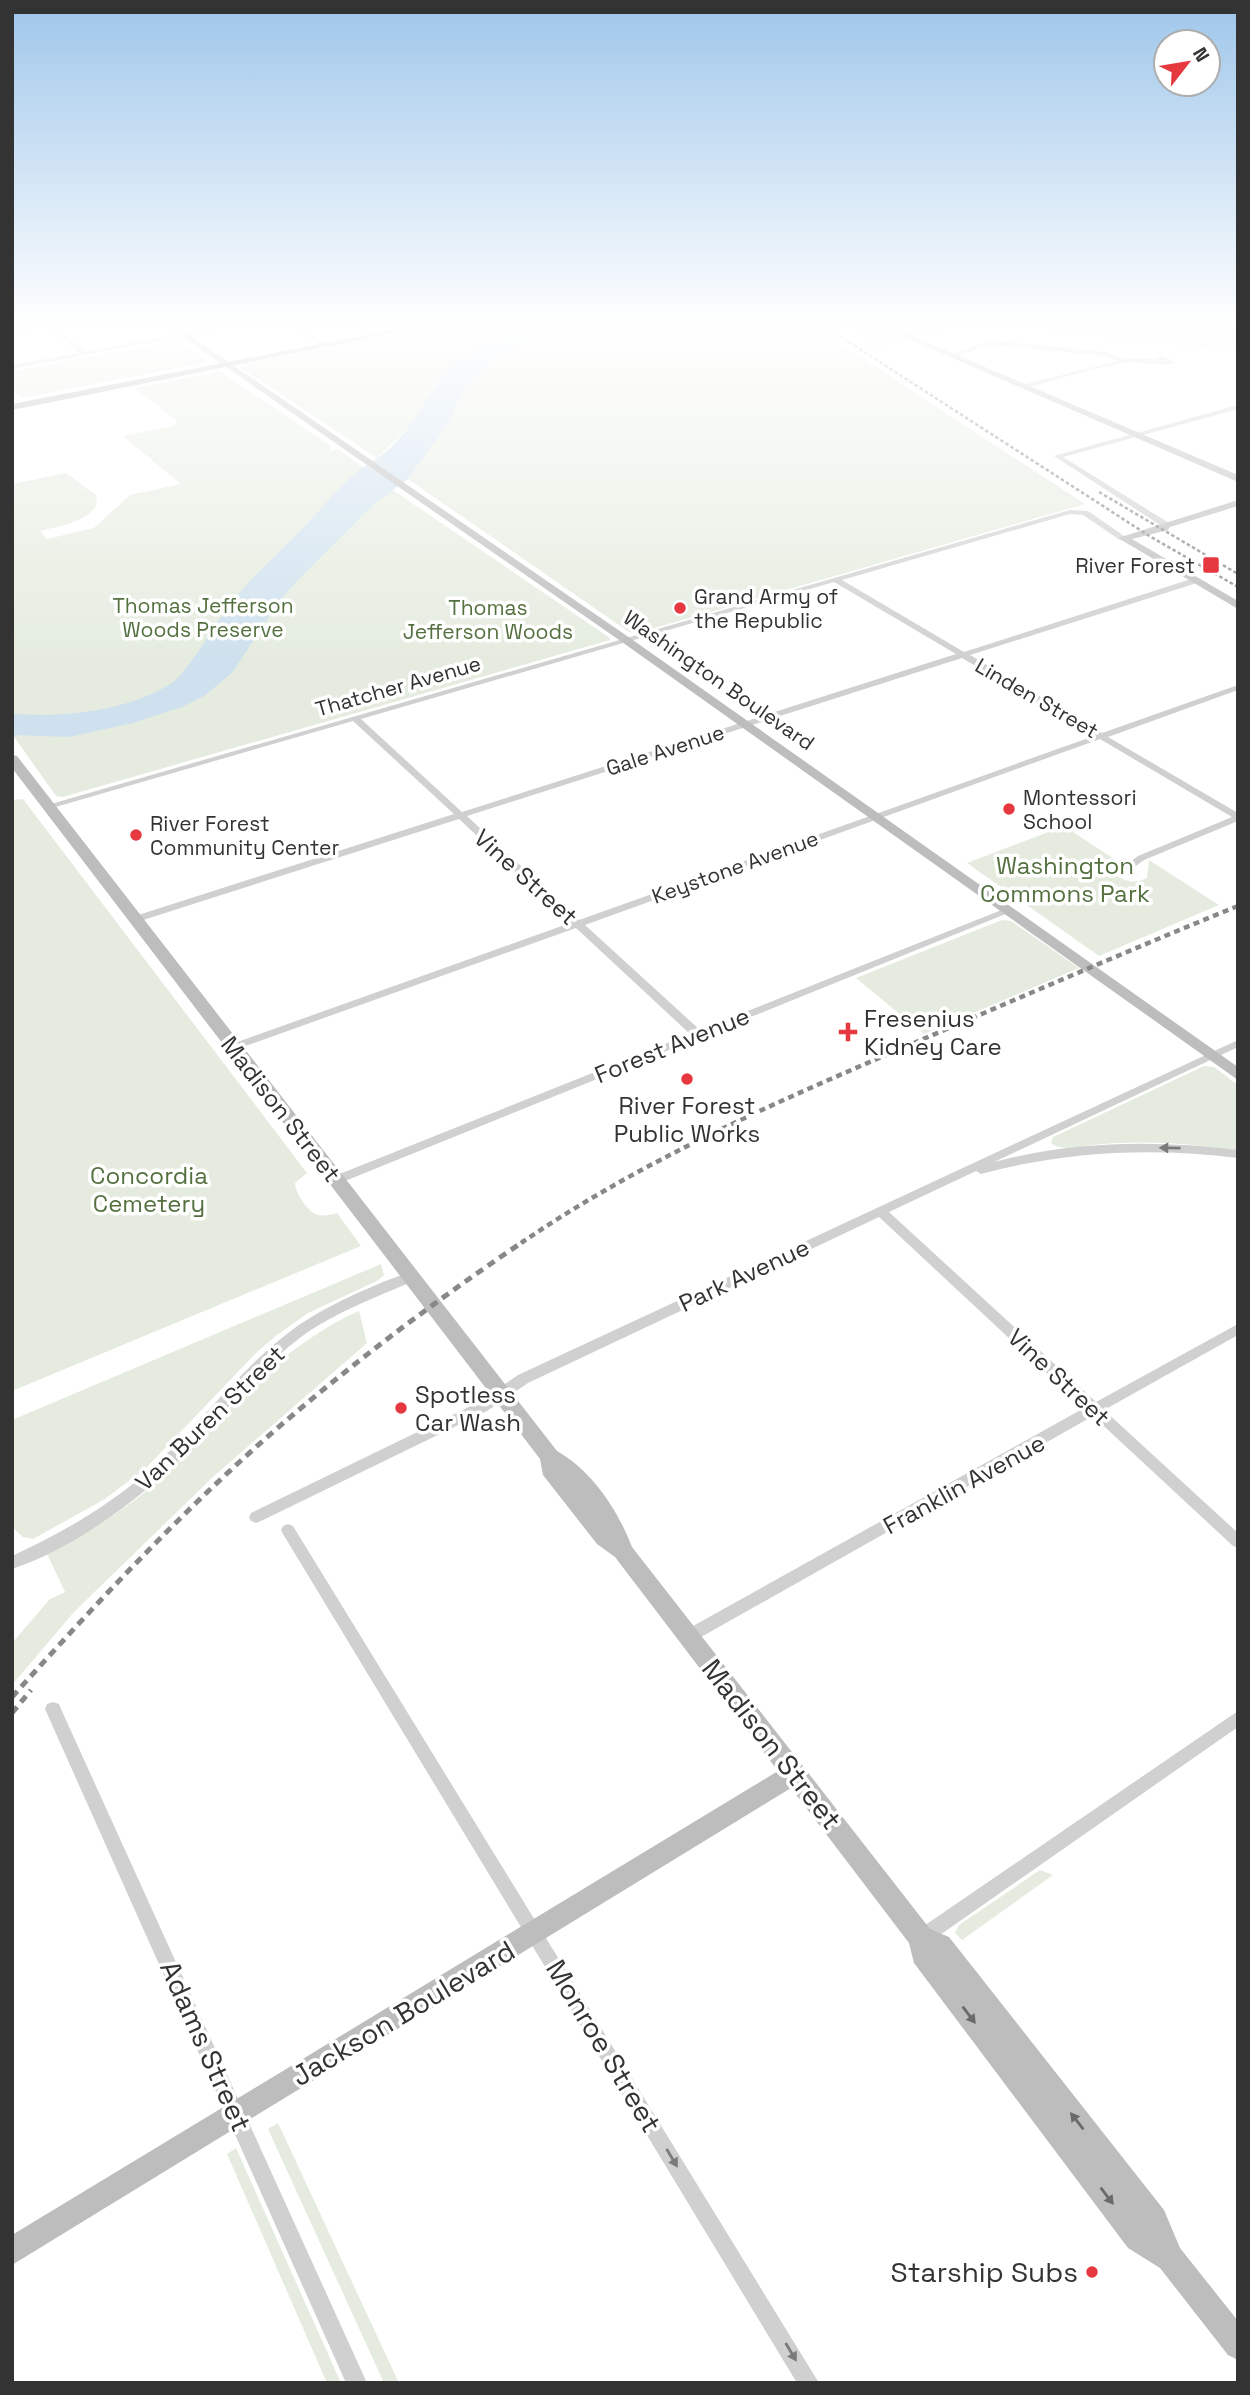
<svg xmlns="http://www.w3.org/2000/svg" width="1250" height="2395" viewBox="0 0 1250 2395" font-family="'Space Grotesk',sans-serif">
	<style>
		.green { fill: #e5ecdf }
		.water { fill: #cfe1ee }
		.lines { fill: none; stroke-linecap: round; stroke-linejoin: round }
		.street { fill: #d0d0d0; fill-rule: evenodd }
		.secondary { fill: #bdbdbd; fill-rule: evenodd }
		.primary { fill: #ababab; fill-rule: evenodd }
		.rail-far2 { stroke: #888; stroke-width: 2.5; stroke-dasharray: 3.5 2.5; stroke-linecap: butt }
		.rail-far1 { stroke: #888; stroke-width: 4.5; stroke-dasharray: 6 4.5; stroke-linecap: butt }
		.rail { stroke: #888; stroke-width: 5; stroke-dasharray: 8 6; stroke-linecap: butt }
		.oneway { fill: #7a7a7a }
		.oneway2 { fill: #6a6a6a }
		.poi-dot { fill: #e6393f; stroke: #fff; stroke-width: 2.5 }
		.labels { text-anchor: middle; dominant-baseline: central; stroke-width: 7; stroke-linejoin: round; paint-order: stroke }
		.far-poi-label { font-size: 21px; fill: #333; stroke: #fff; text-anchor: start }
		.far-park-label { font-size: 21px; fill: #54703f; stroke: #fff }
		.far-street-label { font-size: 21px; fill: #333; stroke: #fff }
		.park-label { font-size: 24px; fill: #54703f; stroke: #fff }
		.street-label { font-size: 24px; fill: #333; stroke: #fff }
		.poi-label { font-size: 24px; fill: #333; stroke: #fff; text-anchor: start }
		.near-street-label { font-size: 28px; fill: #333; stroke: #fff }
		.near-poi-label { font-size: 28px; fill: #333; stroke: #fff; text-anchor: end }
	</style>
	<rect width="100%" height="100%" fill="#fff"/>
	<g class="green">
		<path d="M437,326H532L497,339L441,378L411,425L377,458L240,367L244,364Z"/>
		<path d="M565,326H813L1085,504L637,633L629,632L408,479L453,417C464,366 522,343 565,326Z"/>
		<path d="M848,326H875L908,340L877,347Z"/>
		<path d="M891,326H971L919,338Z"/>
		<path d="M988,326H1096L1150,333L1190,330L1203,326H1238V351Z"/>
		<path d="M179,340L209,362L22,398L12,389V371Z"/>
		<path d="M220,371L332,447L329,451L338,449L393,490L610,638V640L63,797L56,796L12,734V484L66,473L97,496L96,507C82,523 60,526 40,531L47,539L94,528L130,495L181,484L123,436L173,426L177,421L135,388Z"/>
		<path d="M23,799L307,1173L295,1183C295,1192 308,1213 318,1215C325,1216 331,1215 337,1213L361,1246L12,1391V800Z"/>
		<path d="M1064,826L1114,859L1110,871C1124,881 1131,885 1147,878L1149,860L1219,905L1099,956L967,863Z"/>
		<path d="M1002,920L1011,921L1079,968L924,1034L856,978Z"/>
		<path d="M1204,1066L1214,1067L1238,1085V1151C1189,1143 1142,1140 1093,1145C1080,1146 1062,1152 1051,1143L1053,1137Z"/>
		<path d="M381,1264L384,1275L377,1281L308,1313L277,1335L257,1352L146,1468L105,1499L33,1539L23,1537L12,1527V1420Z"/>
		<path d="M359,1311L367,1343L214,1476L74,1612L12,1685V1643L50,1599L65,1592L47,1554C89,1532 128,1509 163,1476C226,1416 277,1347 359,1311Z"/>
		<path d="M1040,1870L1053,1875L962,1940L955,1933L959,1925Z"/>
		<path d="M278,2123L399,2383H384L268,2129Z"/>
		<path d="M236,2148L341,2383H327L227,2154Z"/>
	</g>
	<g class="water">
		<path d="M532,326H565C522,343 464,366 453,417L408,479L374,504L296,582L280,600L232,673L204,696L182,707L133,723L69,737L12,735V714C66,717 125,712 172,683C188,672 217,620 232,602C252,576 276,556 298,533C318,514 335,490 357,472C367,464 381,457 391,447C412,427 424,402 441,379C461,351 501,337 532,326Z"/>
		<path d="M1096,326H1203L1165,334Z"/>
	</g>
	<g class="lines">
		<g class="street">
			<path d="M33,326H44L12,333V329Z"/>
			<path d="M47,326H53L86,351L223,326H234L12,369V365L80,353Z"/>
			<path d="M292,326H299L328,345L323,346Z"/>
			<path d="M1005,342L1107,352L1125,359H1153L1161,356L1176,362C1160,369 1139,360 1122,363C1089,369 1056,380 1024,388L1022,385L1118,361L1106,356L1005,346L984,347L953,357L950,355L983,343Z"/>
			<path d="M1238,405V409L1063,457L1169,523V527H1163L1054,456Z"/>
			<path d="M1070,510L1088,511L1127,538L1120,540L1083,515L1070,514L842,580L964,652L1191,579H1197V583L970,655L1102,733L1238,685V690L1108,737L1238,813V821L1144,860L1129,871H1123V867L1138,856L1232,817L1100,739L585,925L700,1030L1004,909H1012L1013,911L340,1183H332L330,1180L332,1177L690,1034L576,928L237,1049H229L227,1047L229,1045L570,923L459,819L140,921H132V917L454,814L353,721L52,808H46L44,806ZM834,582L956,654L462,812L361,719ZM962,658L1094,736L579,920L467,816Z"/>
			<path d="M1238,1040V1047L994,1162C1074,1141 1156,1140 1238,1150V1158C1151,1147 1066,1151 981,1174L976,1171L889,1212L1096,1402L1238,1324V1335L1104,1410L1238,1533V1548L1233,1546L1093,1416L694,1641L689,1643L684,1641L681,1636L684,1631L1084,1408L879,1217L528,1383L487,1411L261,1521L256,1523L251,1521L249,1517L251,1513L477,1403L518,1375Z"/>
			<path d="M411,1272L416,1274L417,1277L416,1280C377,1297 335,1312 301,1337C260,1368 227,1410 192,1447C145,1496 77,1547 12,1569V1556C60,1534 107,1507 147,1472C198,1428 237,1371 292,1330C321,1308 376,1283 411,1272Z"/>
			<path d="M288,1524L293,1526L819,2383H797L283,1534L281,1530L283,1526Z"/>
			<path d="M53,1702L59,1704L61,1709L367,2383H346L45,1709L47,1704Z"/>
			<path d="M1238,1711V1727L927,1944L921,1947L915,1944L912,1938L915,1932Z"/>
		</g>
		<g class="secondary">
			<path d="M167,326H176L630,638L1238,1067V1080L622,642Z"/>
			<path d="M879,326H889L1238,475V482Z"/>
			<path d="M1238,500V506L1170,527L1168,530L1132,539L1238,601V609L1118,538Z"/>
			<path d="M12,755L17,756L557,1451C592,1471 618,1510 632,1547L930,1929L949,1937L1164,2210L1180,2248L1238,2321V2360L1228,2355L1160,2268L1128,2248L914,1963L909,1943L791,1788L12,2265V2235L778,1771L615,1557L597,1544L543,1475L540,1459L12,768Z"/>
		</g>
		<path class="primary" d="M413,326H430L12,410V404Z"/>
		<g class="rail-far2">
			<path d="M824,326L1151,537L1238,587"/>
			<path d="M1099,492L1238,574"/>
		</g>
		<path class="rail-far1" d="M521,1243C641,1161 774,1103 907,1046C1017,999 1127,951 1238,906"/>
		<g class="rail">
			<path d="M12,1697C101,1598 192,1500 294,1414C367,1352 444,1295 524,1241"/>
			<path d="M12,1713L31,1690"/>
		</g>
	</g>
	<defs><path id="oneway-solid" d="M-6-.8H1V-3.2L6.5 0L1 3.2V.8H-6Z" transform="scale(1.75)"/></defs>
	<g class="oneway">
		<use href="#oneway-solid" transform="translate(1170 1148) rotate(-179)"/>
		<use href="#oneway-solid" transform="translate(672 2158) rotate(59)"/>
		<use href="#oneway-solid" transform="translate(791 2352) rotate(59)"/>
	</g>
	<g class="oneway2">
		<use href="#oneway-solid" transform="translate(969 2015) rotate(53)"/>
		<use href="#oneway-solid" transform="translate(1077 2121) rotate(-128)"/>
		<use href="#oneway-solid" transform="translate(1107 2196) rotate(53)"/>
	</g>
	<linearGradient id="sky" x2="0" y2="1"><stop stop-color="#9ec6ea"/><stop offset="0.49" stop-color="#fff"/><stop offset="1" stop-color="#fff" stop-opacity="0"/></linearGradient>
	<rect width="1250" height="661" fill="url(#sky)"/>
	<g class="poi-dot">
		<rect x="1202" y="556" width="18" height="18" rx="3.5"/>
		<circle cx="680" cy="608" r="7"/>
		<circle cx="1009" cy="809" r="7"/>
		<circle cx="136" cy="835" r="7"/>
		<path d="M844.5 1021.5h7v7h7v7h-7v7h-7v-7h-7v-7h7z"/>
		<circle cx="687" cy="1079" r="7"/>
		<circle cx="401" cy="1408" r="7"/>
		<circle cx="1092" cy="2272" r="7"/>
	</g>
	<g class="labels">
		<g class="far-poi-label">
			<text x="1195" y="565" text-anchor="end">River Forest</text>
			<text x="694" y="596">Grand Army of<tspan x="694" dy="24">the Republic</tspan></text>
			<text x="1023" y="797">Montessori<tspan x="1023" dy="24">School</tspan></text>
			<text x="150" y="823">River Forest<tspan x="150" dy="24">Community Center</tspan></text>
		</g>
		<g class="far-park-label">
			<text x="203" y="605">Thomas Jefferson<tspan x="203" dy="24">Woods Preserve</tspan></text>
			<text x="488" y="607">Thomas<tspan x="488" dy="24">Jefferson Woods</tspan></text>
		</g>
		<g class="far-street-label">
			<text transform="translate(719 680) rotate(35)">Washington Boulevard</text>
			<text transform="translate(398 686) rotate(-16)">Thatcher Avenue</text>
			<text transform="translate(1037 698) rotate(30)">Linden Street</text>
			<text transform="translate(665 750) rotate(-18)">Gale Avenue</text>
			<text transform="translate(735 867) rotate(-20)">Keystone Avenue</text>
		</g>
		<g class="park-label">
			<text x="1065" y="865">Washington<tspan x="1065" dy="28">Commons Park</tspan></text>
			<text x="149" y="1175">Concordia<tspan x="149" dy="28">Cemetery</tspan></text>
		</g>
		<g class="street-label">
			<text transform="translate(526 877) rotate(42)">Vine Street</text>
			<text transform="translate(672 1045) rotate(-22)">Forest Avenue</text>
			<text transform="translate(281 1109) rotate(52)">Madison Street</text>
			<text transform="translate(744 1275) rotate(-25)">Park Avenue</text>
			<text transform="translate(1059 1377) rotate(43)">Vine Street</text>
			<text transform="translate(210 1418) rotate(-44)">Van Buren Street</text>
			<text transform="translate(964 1484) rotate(-29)">Franklin Avenue</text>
		</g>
		<g class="poi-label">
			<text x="864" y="1018">Fresenius<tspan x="864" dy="28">Kidney Care</tspan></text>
			<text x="687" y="1105" text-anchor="middle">River Forest<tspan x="687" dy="28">Public Works</tspan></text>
			<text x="415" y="1394">Spotless<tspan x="415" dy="28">Car Wash</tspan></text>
		</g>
		<g class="near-street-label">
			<text transform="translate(772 1744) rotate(52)">Madison Street</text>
			<text transform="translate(403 2013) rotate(-31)">Jackson Boulevard</text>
			<text transform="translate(206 2046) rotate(66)">Adams Street</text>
			<text transform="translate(604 2046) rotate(59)">Monroe Street</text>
		</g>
		<g class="near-poi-label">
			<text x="1078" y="2272">Starship Subs</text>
		</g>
	</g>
	<rect width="1250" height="2395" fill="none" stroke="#333333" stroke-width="28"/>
	<g transform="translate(1187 63) rotate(59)"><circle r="33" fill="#ffffff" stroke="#adadad" stroke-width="2"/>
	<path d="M0-5L12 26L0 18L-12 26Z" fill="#e6393f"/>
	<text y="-10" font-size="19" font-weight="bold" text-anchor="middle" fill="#333333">N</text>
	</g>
</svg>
